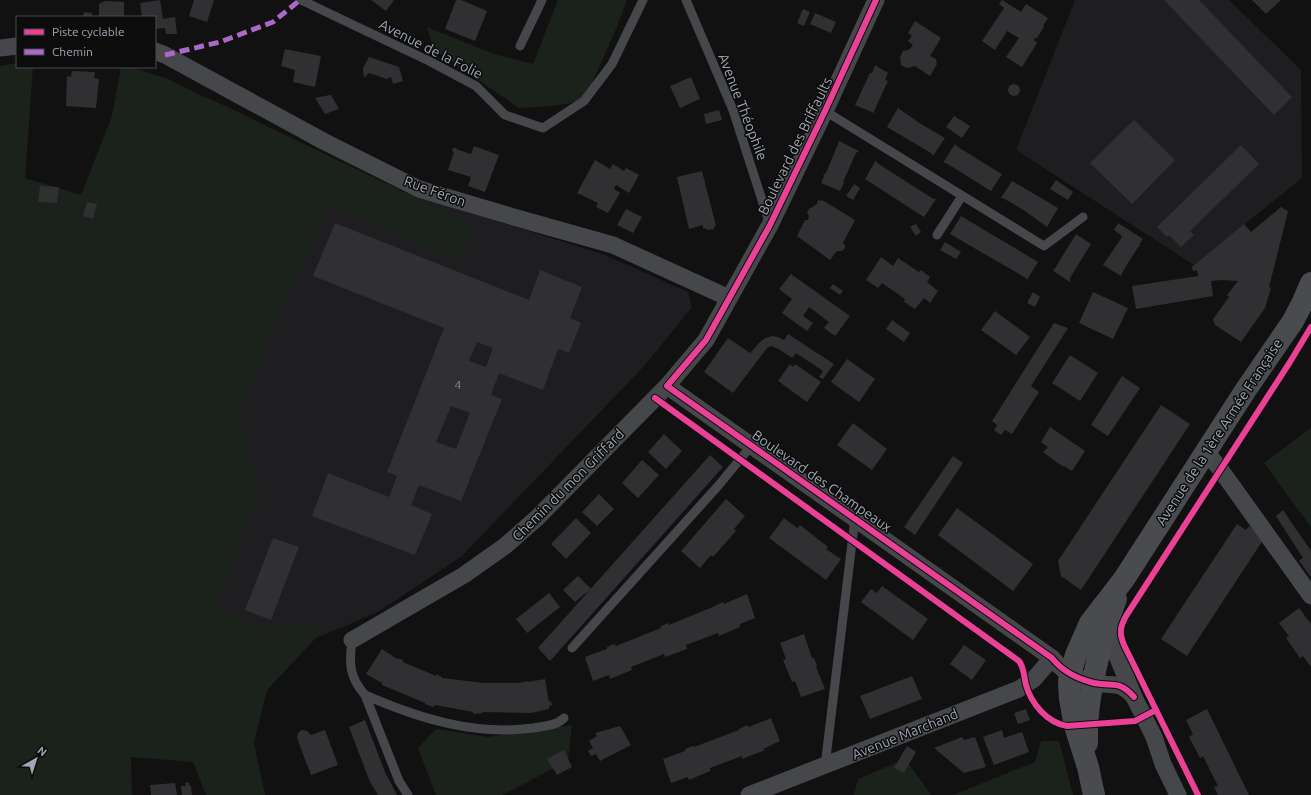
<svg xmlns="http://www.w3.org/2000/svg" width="1311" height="795" viewBox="0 0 1311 795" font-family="Ubuntu,sans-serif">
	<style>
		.built { fill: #1e1e20 }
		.green { fill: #1b221c }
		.building { fill: #303032; fill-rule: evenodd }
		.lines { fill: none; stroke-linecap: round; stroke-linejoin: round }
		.service { stroke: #46474a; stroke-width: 9 }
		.minor { stroke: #46474a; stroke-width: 17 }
		.secondary { stroke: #494b4e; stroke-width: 22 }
		.quiet { stroke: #ac68c9; stroke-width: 5; stroke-dasharray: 10 5; stroke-linecap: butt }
		.cycleway-casing { stroke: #0c0c0d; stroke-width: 8 }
		.cycleway { stroke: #ea4096; stroke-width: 6 }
		.labels { text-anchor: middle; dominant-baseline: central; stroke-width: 3; stroke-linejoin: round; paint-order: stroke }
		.number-label { font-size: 12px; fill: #858a94 }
		.street-label { font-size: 14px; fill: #a1a8b4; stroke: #0c0c0d }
	</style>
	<rect width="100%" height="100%" fill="#111112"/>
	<g class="built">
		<path d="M1075,0H1229L1301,70L1302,178L1194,265L1016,150Z"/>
		<path d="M209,98L404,192L605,255L688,292L692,307L646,364L462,556L378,612L304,643L196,678Z"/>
	</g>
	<g class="green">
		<path d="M558,0H627L616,29L584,101L551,106L519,108L433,49L427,27L494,54L533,64Z"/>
		<path d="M17,63V67H33L25,178L81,195L112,116L121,67H130L165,78L473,225L460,262L329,206L274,325L240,418L260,494L216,604L256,627L328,625L267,690L254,743L265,795H206L193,762L131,757L132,795H0V66Z"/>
		<path d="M1311,428V527L1264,463Z"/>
		<path d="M572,725L568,761L502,795H436L418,748L436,729L488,737Z"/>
		<path d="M1041,741H1059L1073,795H953L1035,762Z"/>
		<path d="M905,759L931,795H854L858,779Z"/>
	</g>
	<g class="building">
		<path d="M160,0L163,19L175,17L177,34H166L165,28L155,29V17H142L140,3Z"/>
		<path d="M194,0H214L207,22L189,16Z"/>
		<path d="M371,0H394L386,11Z"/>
		<path d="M456,0H461L487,11L475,41L445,29Z"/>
		<path d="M1002,0L1021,12L1026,4L1048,18L1043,26L1044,27L1037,38H1035L1034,40L1037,43L1022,67L1006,57L1019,38L1007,31L995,50L982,41L1004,8L999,4Z"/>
		<path d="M1164,0H1199L1292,97L1274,115Z"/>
		<path d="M1252,0H1281L1266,14Z"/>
		<path d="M105,1L124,2V17H99V4Z"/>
		<path d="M803,9L810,12L804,26L797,23Z"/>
		<path d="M84,12L92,13V17H83Z"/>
		<path d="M815,13L836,22L831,33L810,24Z"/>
		<path d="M915,21L941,38L930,56L936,59L937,64L930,76L915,66L907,68L901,65L900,57L903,51L909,50L913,45L908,41L912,36L908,33Z"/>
		<path d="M285,49L321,56L315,87L293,82L295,70L281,66Z"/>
		<path d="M369,57L399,67L403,81L393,84L391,77L387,79L369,73L364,78L363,68Z"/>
		<path d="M875,65L888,73L885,80L888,81L874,111V113L855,105L870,73H872Z"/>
		<path d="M72,71L95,72L94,78L99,79L96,108L66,106L67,76L71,77Z"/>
		<path d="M691,77L700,99L680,108L670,86Z"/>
		<circle cx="1014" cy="90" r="6"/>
		<path d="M330,95H331L339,109L325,114L315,98Z"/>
		<path d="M898,108L921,124L945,138L933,156L931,153L887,127Z"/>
		<path d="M719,110L722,120L706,124L704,114Z"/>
		<path d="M954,116L970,126L962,138L946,127Z"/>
		<path d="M1134,120L1175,160L1132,204L1090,163Z"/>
		<path d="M839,141L859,151L856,153L843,182L844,183L840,191L821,183L824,176L823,175L826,173L838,144Z"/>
		<path d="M955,144L958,147L1000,173L1002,174L991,191L946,163H943Z"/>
		<path d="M1241,145L1259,164L1190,231L1194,235L1181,247L1169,235L1167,237L1157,227Z"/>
		<path d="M474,146L499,155L485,192L468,186L471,177L448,170L454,152L452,151L453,148H457L456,149L471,154Z"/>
		<path d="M595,160L610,169L613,164L624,171L626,168L639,175L629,193L616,185L614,189L620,193L608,213L596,207L598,203L577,193Z"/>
		<path d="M876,160L877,163L932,198L936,199L924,217L865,179Z"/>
		<path d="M702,171L716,226H714V229L707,230L706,228L703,229V225L689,229L677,177Z"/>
		<path d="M1056,180L1073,192L1068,200L1050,189Z"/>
		<path d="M1012,181L1058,208L1047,227L1025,211L1003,198H1001Z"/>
		<path d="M854,184L860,188L853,200L846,196Z"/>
		<path d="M40,186L59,187L57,203L38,202Z"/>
		<path d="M818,200L821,201L822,200L855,220L843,243L845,245V248L842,251H837L830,260L797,236L805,220H808L809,216L807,213L809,209L817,204Z"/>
		<path d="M87,202L97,204L93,219L83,216Z"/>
		<path d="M1281,207L1288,211L1269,287L1271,288L1265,308L1241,342L1215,325L1213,319L1229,297L1227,295L1238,281L1221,280L1211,281L1213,296L1136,309L1132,286L1198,276L1197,270L1193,271L1192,267L1194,265L1244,224L1251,232Z"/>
		<path d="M626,209L642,217L633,233L617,225Z"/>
		<path d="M961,216L1038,262L1027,280L1026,278L950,234Z"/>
		<path d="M335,223L529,300L540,270L582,287L570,318L581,323L569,353L558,349L543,390L499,373L491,395L502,399L461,501L419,485L411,505L432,514L415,555L312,516L328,473L389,497L397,476L387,472L444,328L313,276ZM477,342L493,348L486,367L469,361ZM451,406L470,413L456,449L436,442Z"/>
		<path d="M1118,223L1143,239L1139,245L1141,246L1138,247L1122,273L1121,276L1103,265L1122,237L1121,235L1114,230Z"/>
		<path d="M916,224L921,232L916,236L910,227Z"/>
		<path d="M1076,234L1091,244L1070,278V282L1052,270H1054Z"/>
		<path d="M945,242L961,252L956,259L940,250Z"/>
		<path d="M881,257L893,266L898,258L919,272L921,270L930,277L927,282L938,291L930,303L924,298L915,309L904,302L905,299L882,283L878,288L866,280Z"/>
		<path d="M791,274L850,316L835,336L824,328L829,322L809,307L803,316L813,323L807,331L782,313L792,299L779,289Z"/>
		<path d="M833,284L843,291L840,295L830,288Z"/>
		<path d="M1033,292L1040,297L1035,307L1027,303Z"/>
		<path d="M1093,292L1128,308L1113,339L1079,323Z"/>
		<path d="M995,311L1030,337L1016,355L981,330Z"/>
		<path d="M892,320L910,333L904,342L886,329Z"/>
		<path d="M1054,323L1068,328L1031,386L1039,392L1012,434L1005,430L1001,435L994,430L997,425L992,421Z"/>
		<path d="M788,334L834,364L823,379L819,377L823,371L796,353L792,358L779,349L771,346L767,348L733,393L704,372L728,338L750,353L760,342L765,338L772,336L778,337L784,340Z"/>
		<path d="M1070,355L1098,373L1080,401L1052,383Z"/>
		<path d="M847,359L875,379L859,402L831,382Z"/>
		<path d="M790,364L793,367L795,364L821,382L807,402L778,381Z"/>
		<path d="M1122,376L1140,388L1108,436L1091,425Z"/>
		<path d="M1161,405L1190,424L1081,590L1061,576L1058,561Z"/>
		<path d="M853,423L887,449L872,470L837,445Z"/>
		<path d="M1050,427L1085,451L1072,471L1064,466H1062L1043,452L1048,447L1041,442Z"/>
		<path d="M664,434L682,451L666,469L648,452Z"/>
		<path d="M710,455L723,467L550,661L538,648Z"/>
		<path d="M953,456L963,463L915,535L904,527Z"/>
		<path d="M642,460L659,475L638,498L622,483Z"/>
		<path d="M599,494L614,509L597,526L582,512Z"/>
		<path d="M726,499L745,516L734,529L736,531L713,557L711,555L700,568L681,551Z"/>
		<path d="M957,508L1033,564L1013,591L938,535Z"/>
		<path d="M1283,510L1311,551V577L1299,561L1303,558L1276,516Z"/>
		<path d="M576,518L591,533L566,559L551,544Z"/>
		<path d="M784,518L797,528L800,525L828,547L826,549L841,559L826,580L769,538Z"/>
		<path d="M1237,524L1246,530L1249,526L1265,537L1187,656L1161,639Z"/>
		<path d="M273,538L299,547L271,620L245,610Z"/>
		<path d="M578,576L591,589L575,602L563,590Z"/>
		<path d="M882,586L928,619L913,640L861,602L871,589L877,593Z"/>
		<path d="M549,593L560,607L527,633L516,619Z"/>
		<path d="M747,594L755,618L740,624V627L719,636L718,633L686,645L687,649L665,657L664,654L631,667L632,670L610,679L609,675L593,681L585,657L607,649V647L614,644L616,646L661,628V626L669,623V625L715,606L723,602L724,604Z"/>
		<path d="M1299,608L1311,624V667L1303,656L1300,658L1286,638L1289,636L1279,623Z"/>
		<path d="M804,634L812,658H814L817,666L816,667L825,689L801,697L795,681L792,682L783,660L786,659L780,643Z"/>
		<path d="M964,645L986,660L972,680L950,664Z"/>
		<path d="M382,649L397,659V658L403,660V662L436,676V674L442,677V678L484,683H519L527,681L528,682L545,679L549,702L551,701L552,705L549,706V709L531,713L482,712L483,713L473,714V712L435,705L433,707L425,704V703L382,685V683L366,674Z"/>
		<path d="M912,676L922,699L870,719L860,696Z"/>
		<path d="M1026,709L1030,720L1018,724L1014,713Z"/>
		<path d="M1207,709L1249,795H1218L1214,787L1218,786L1203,756L1200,758L1189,737L1193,734L1186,720Z"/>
		<path d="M771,718L780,741L763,749L765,750L742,759V756L710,768V771L689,780L688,777L671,783L663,759L685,751V749L693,746L694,747L739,730V729L747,725L749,727Z"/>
		<path d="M365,720L385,772L397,795H378L370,782L349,727Z"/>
		<path d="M620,726L631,745L600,761L596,754L591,756L588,751L593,748L589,741L597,736L595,733Z"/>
		<path d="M302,730L307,731L311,735L325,730L338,765L311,775L297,738L298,733Z"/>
		<path d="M1002,730L1004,738L1022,732L1029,752L994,765L983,737Z"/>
		<path d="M962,737L964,740L975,737L986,767L964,773L934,748Z"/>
		<path d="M907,746L916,752L904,773L894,768Z"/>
		<path d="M564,750L572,767L557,775L547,759Z"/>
		<path d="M189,782V785L191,786L192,795H182L181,786H186L185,783Z"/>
		<path d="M175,783L177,795H151L150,785Z"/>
	</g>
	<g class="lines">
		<g class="service">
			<path d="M301,0L429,61L476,86L505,115L543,128L584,101L612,64L643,0"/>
			<path d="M686,0L733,110L770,225"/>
			<path d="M520,46L542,0"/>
			<path d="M825,111L1044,246L1083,217"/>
			<path d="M937,235L962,196"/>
			<path d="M352,640C349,663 349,677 365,695L399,781L408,795"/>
			<path d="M572,648L718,486L751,446"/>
			<path d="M365,695C418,718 474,736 533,728C544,726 556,726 564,718"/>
			<path d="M825,766L855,518"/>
		</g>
		<g class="minor">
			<path d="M876,0L825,111L770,225L706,340L667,386L1052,658C1062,671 1078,679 1094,683C1114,687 1119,680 1134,697"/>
			<path d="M0,48L17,46"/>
			<path d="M155,51L165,55L325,142L419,189L524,220L613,245L729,298"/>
			<path d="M1206,451L1220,469L1311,596"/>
			<path d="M1106,629L1134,697L1154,737L1163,764L1178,795"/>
			<path d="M352,640L464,575L505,546L538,517L667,386"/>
			<path d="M749,795L1019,689L1034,679L1052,658"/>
		</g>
		<g class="secondary">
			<path d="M1087,743C1086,709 1093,678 1101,646C1106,630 1110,614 1116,599"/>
			<path d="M1094,795L1088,767L1075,726L1070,699L1069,683L1070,674L1076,655L1090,623L1124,579L1245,391L1293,321L1302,304L1311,283"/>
		</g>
		<path class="quiet" d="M165,55L220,42L273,22L300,0"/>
		<g class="cycleway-casing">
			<g id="cycleway">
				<path d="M876,0L825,111L770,225L706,340L667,386L1052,658C1062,671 1078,679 1094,683C1114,687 1119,680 1134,697"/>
				<path d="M655,398L1019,661C1024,667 1024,677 1026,685C1031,703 1047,723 1067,726L1135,721L1156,710"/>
				<path d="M1198,795L1124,645C1119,633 1120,627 1126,616L1290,362L1311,327"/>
			</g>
		</g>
		<use href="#cycleway" class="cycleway"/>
	</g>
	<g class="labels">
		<g class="number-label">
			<text x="458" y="384">4</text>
		</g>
		<g class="street-label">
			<text transform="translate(431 49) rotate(27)">Avenue de la Folie</text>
			<text transform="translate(743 107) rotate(69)">Avenue Théophile</text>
			<text transform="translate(795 146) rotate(-64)">Boulevard des Briffaults</text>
			<text transform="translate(435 191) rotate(20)">Rue Féron</text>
			<text transform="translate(1219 432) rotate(-57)">Avenue de la 1ère Armée Française</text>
			<text transform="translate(822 481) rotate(35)">Boulevard des Champeaux</text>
			<text transform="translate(568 485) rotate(-45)">Chemin du mon Griffard</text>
			<text transform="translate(905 734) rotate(-22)">Avenue Marchand</text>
		</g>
	</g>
	<rect x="16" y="16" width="140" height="52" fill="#0c0c0d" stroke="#484a50"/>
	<rect x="24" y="29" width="20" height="6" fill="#ea4096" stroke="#484a50"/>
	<text x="52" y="36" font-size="12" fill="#a1a8b4">Piste cyclable</text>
	<rect x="24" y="49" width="20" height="6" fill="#ac68c9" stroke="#484a50"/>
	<text x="52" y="56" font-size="12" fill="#a1a8b4">Chemin</text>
	<g transform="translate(36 759) rotate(39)" stroke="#0c0c0d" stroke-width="3" paint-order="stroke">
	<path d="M0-3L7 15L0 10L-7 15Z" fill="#a1a8b4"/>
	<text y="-6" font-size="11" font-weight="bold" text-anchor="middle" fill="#a1a8b4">N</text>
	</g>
</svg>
